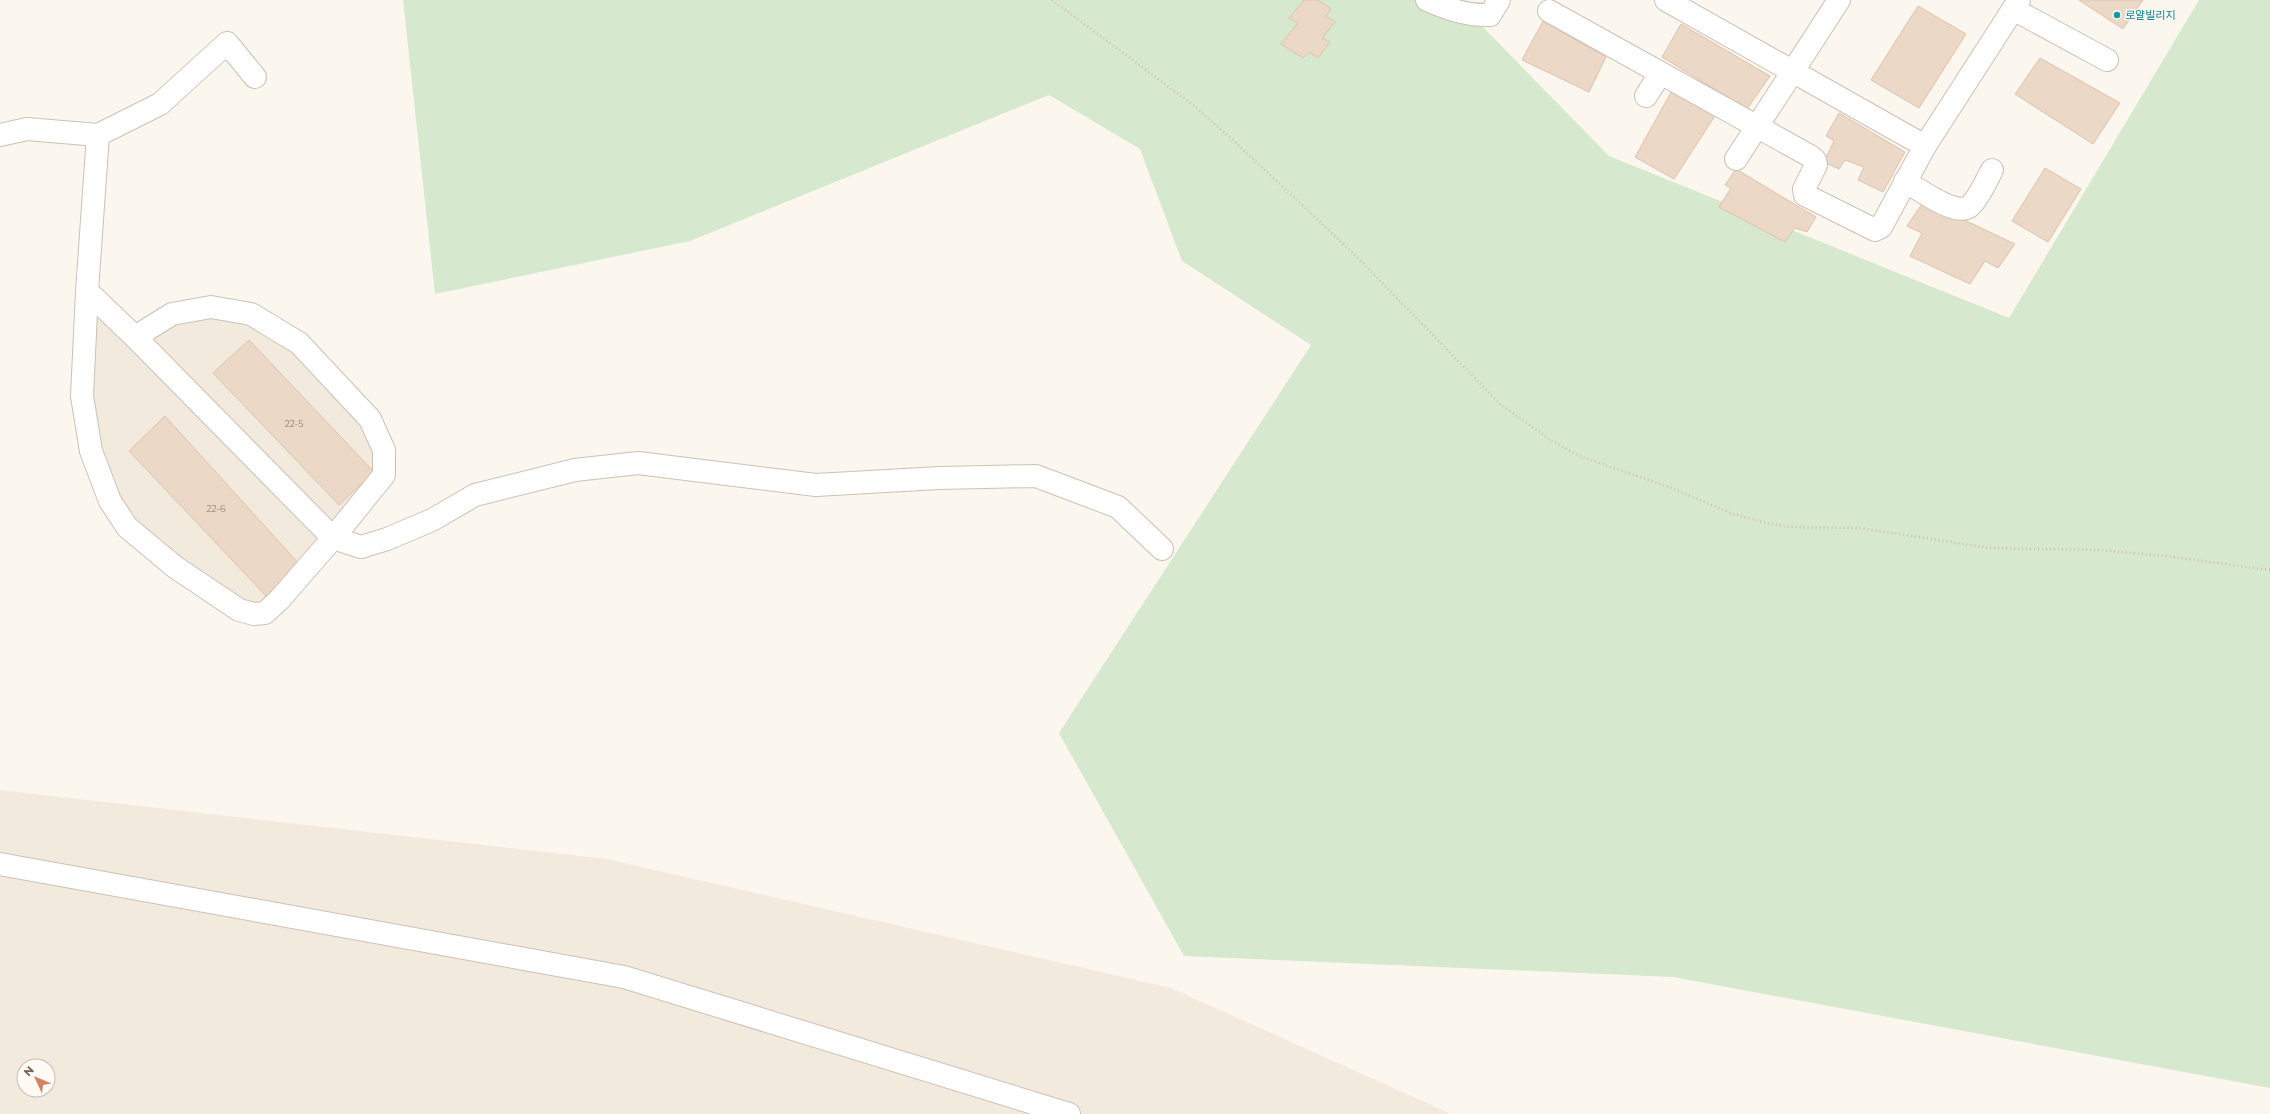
<svg xmlns="http://www.w3.org/2000/svg" width="2270" height="1114" viewBox="0 0 2270 1114" font-family="Montserrat,'Noto Sans KR',sans-serif">
	<style>
		.residential { fill: #f2eadd; fill-rule: evenodd }
		.green { fill: #d6e8cd }
		.building { fill: #ebd8c7; stroke: #dec2ab }
		.lines { fill: none; stroke-linecap: round; stroke-linejoin: round }
		.minor-casing { stroke: #cdc0b4; stroke-width: 24 }
		.path { stroke: #d3bdab; stroke-width: 2.5; stroke-dasharray: 1 3; stroke-linecap: butt }
		.minor { stroke: #fff; stroke-width: 22 }
		.culture-dot { fill: #0f9aa8; stroke: #fefbf4; stroke-width: 1.5 }
		.labels { text-anchor: middle; dominant-baseline: central; stroke-width: 3; stroke-linejoin: round; paint-order: stroke }
		.number-label { font-size: 9px; fill: #927f6f }
		.culture-label { font-size: 11px; fill: #0d838f; stroke: #fefbf4; text-anchor: start }
	</style>
	<rect width="100%" height="100%" fill="#fbf7ee"/>
	<g class="residential">
		<path d="M87,291L135,337L172,314H251L370,419L384,475L254,614L127,527L91,451Z"/>
		<path d="M0,790L606,859L1171,988L1451,1114H0ZM24,1066H48V1090H24Z"/>
	</g>
	<path class="green" d="M403,0H1432L1482,26L1609,156L2009,318L2199,0H2270V1088L1673,977L1184,956L1059,733L1311,345L1182,261L1140,149L1049,95L690,241L435,294Z"/>
	<g class="building">
		<path d="M1304,0H1318L1331,9L1326,16L1335,22L1322,38L1330,42L1318,58L1309,52L1303,58L1281,44L1298,23L1289,18Z"/>
		<path d="M2079,0H2143L2123,29Z"/>
		<path d="M1918,6L1966,34L1919,108L1871,80Z"/>
		<path d="M1543,21L1606,57L1589,92L1522,60Z"/>
		<path d="M1681,24L1770,76L1747,109L1662,57Z"/>
		<path d="M2040,58L2120,103L2093,144L2015,94Z"/>
		<path d="M1673,89L1715,116L1674,179L1635,157Z"/>
		<path d="M1839,113L1905,152L1883,192L1858,180L1864,167L1845,160L1839,169L1824,162L1834,141L1826,136Z"/>
		<path d="M2045,168L2081,189L2048,242L2012,221Z"/>
		<path d="M1736,169L1816,217L1807,232L1795,228L1785,242L1719,207L1731,188L1725,185Z"/>
		<path d="M1924,201L2015,244L1998,268L1985,261L1970,284L1910,256L1922,233L1907,226Z"/>
		<path d="M249,340L374,472L339,505L213,373Z"/>
		<path d="M165,416L300,565L266,596L129,451Z"/>
	</g>
	<g class="lines">
		<g class="minor-casing">
			<g id="minor">
				<path d="M1427,0C1448,9 1467,16 1490,15L1499,0"/>
				<path d="M2013,9L2107,60"/>
				<path d="M1549,11L1810,156L1815,160L1816,165L1804,189L1805,195L1875,230L1881,227L1925,146L1666,0"/>
				<path d="M1646,96L1660,74"/>
				<path d="M0,135L27,129L98,135L160,104L227,43L255,77"/>
				<path d="M1925,146L2019,0"/>
				<path d="M1736,159L1839,0"/>
				<path d="M1905,181C1919,189 1958,219 1971,205C1980,196 1986,181 1992,170"/>
				<path d="M87,291L82,396L91,451L110,501L127,527L175,567L239,610L254,614L265,613L280,599L333,538L384,475V450L370,419L299,343L251,314L211,307L172,314L135,337L87,291L98,135"/>
				<path d="M135,337L333,538L361,547L387,539L432,520L475,495L575,470L638,463L816,485L939,478L1036,476L1118,507L1162,549"/>
				<path d="M0,864L624,977L1069,1114"/>
			</g>
		</g>
		<path class="path" d="M1052,0L1193,105L1234,141L1355,255L1500,404L1552,441L1582,457L1669,487L1733,514L1771,524L1792,527L1860,528L1990,548L2099,550L2166,556L2270,570"/>
		<use href="#minor" class="minor"/>
	</g>
	<circle class="culture-dot" cx="2117" cy="15" r="4"/>
	<g class="labels">
		<g class="number-label">
			<text x="294" y="423">22-5</text>
			<text x="216" y="508">22-6</text>
		</g>
		<g class="culture-label">
			<text x="2125" y="15">로얄빌리지</text>
		</g>
	</g>
	<g transform="translate(36 1078) rotate(314)"><circle r="19" fill="#fefbf4" stroke="#c7bdb3"/>
	<path d="M0-3L7 15L0 10L-7 15Z" fill="#d58463"/>
	<text y="-6" font-size="11" font-weight="bold" text-anchor="middle" fill="#746152">N</text>
	</g>
</svg>
